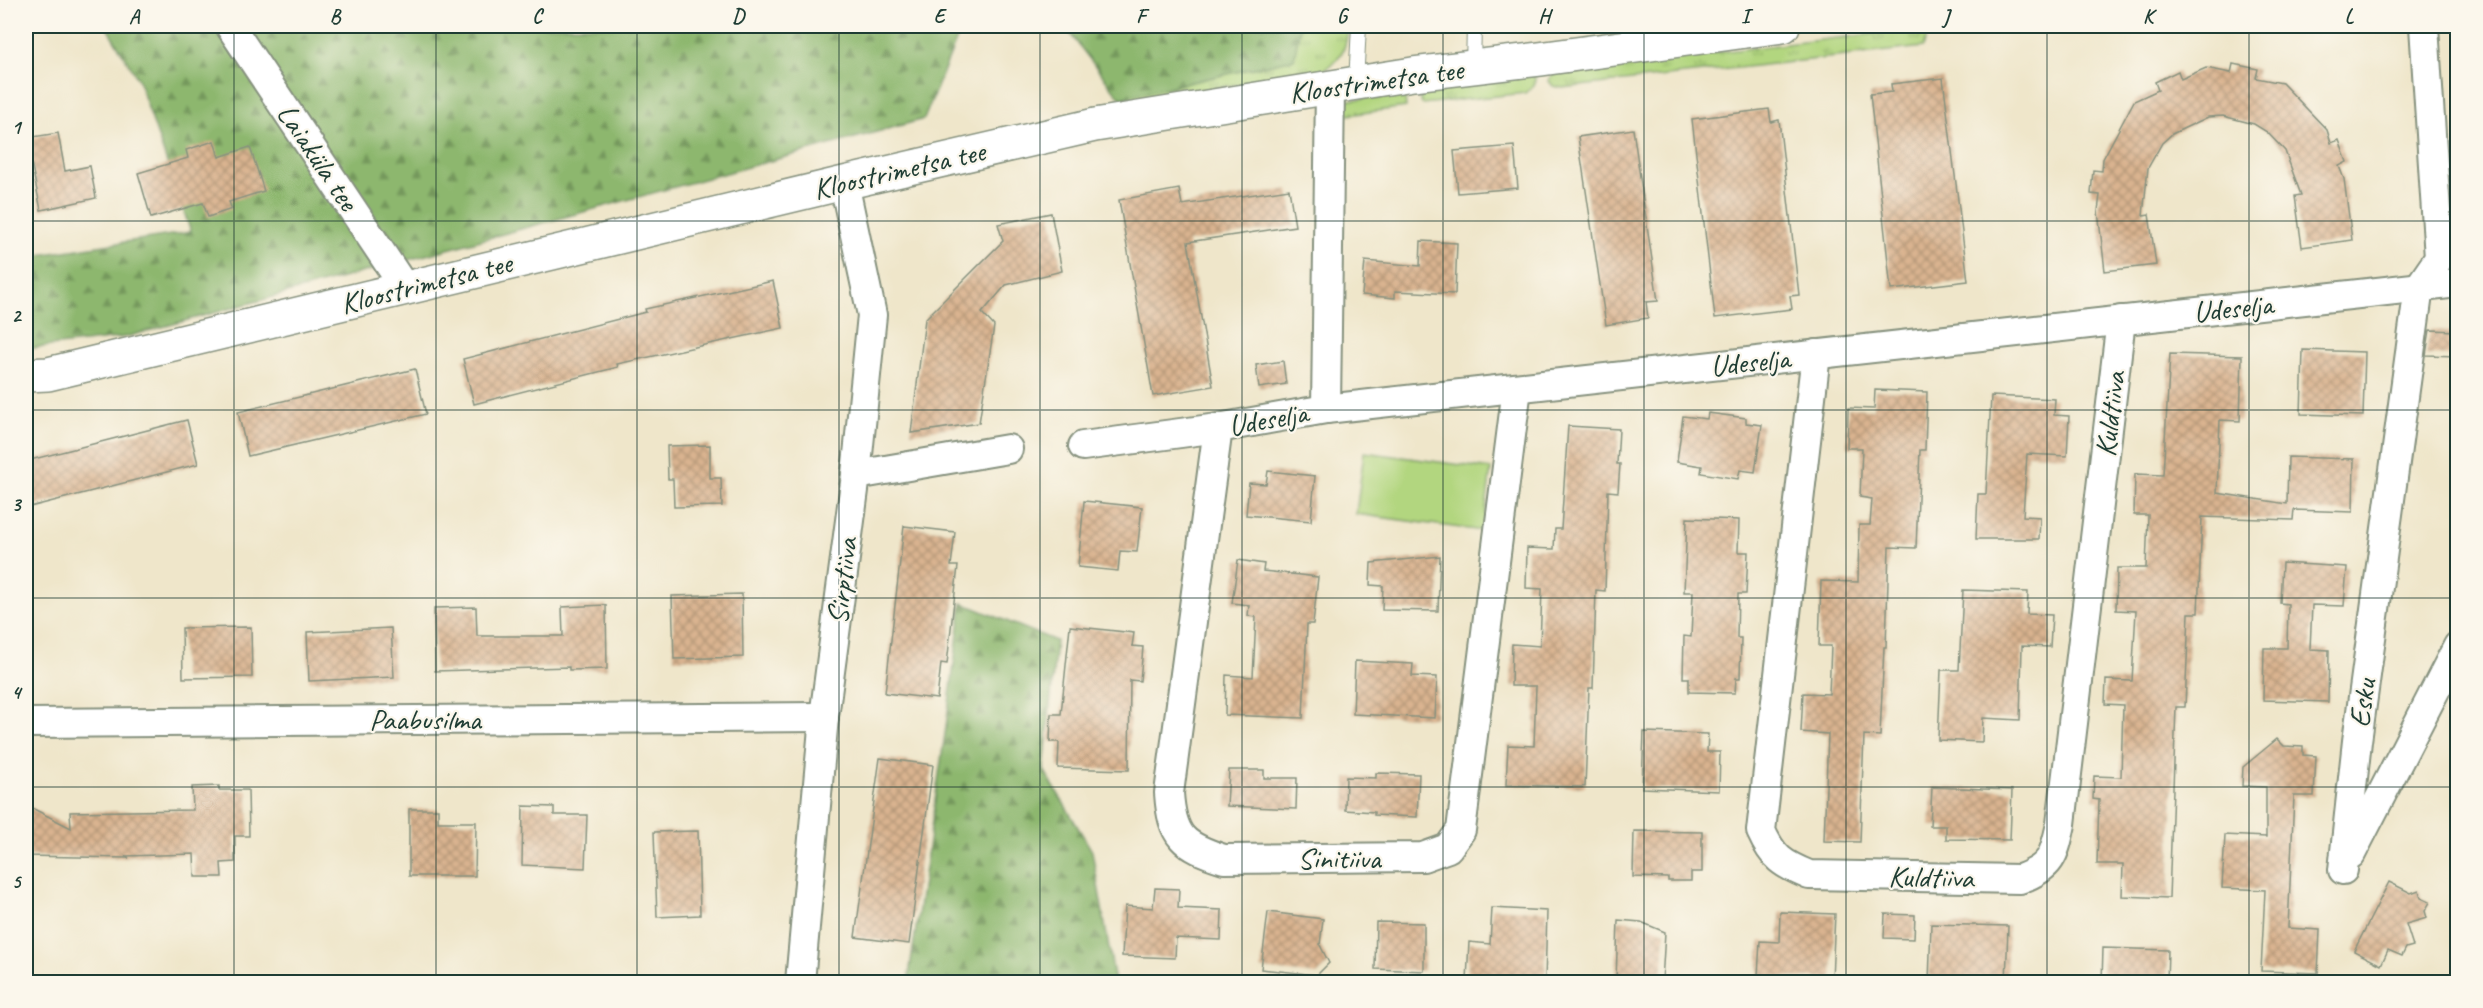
<svg xmlns="http://www.w3.org/2000/svg" width="2483" height="1008" viewBox="0 0 2483 1008" font-family="Caveat,sans-serif">
	<style>
		.grass { fill: url(#grass-tufts); stroke: #688a5a; stroke-width: 1.5 }
		.forest { fill: url(#forest-firs); stroke: #567a51; stroke-width: 1.5 }
		.park { fill: #b2d67f; stroke: #688a5a; stroke-width: 1.5 }
		.building { fill: url(#building-cross-hatch) }
		.lines { fill: none; stroke-linecap: round; stroke-linejoin: round }
		.lane-casing { stroke: #87927f; stroke-width: 16 }
		.street-casing { stroke: #87927f; stroke-width: 32 }
		.secondary-casing { stroke: #87927f; stroke-width: 36 }
		.lane { stroke: #fff; stroke-width: 14 }
		.street { stroke: #fff; stroke-width: 28 }
		.secondary { stroke: #fff; stroke-width: 33 }
		.grid { fill: none; stroke: #1f3d34; stroke-width: 1.5; stroke-opacity: 0.55 }
		.labels { text-anchor: middle; dominant-baseline: central; stroke-width: 4.5; stroke-linejoin: round; paint-order: stroke }
		.street-label { font-size: 30px; fill: #1f3d34; stroke: #fbf7ec }
		.neatline { fill: none; stroke: #1f3d34; stroke-width: 2 }
		.grid-label { font-size: 20px; text-anchor: middle; font-weight: bold; fill: #1f3d34 }
	</style>
	<defs>
		<pattern id="grass-tufts" width="24" height="20" patternUnits="userSpaceOnUse" patternTransform="scale(1.5)"><rect width="24" height="20" fill="#b2d67f"/><path d="M3 7l-1-3M5 7V3M7 7l1-3M15 17l-1-3M17 17v-4M19 17l1-3" fill="none" stroke="#90af69"/></pattern>
		<pattern id="forest-firs" width="22" height="20" patternUnits="userSpaceOnUse" patternTransform="scale(1.5)"><rect width="22" height="20" fill="#8db76e"/><path d="M5 1l3.5 6h-7zM16 11l3.5 6h-7z" fill="#73965b"/></pattern>
		<pattern id="building-cross-hatch" width="8" height="8" patternUnits="userSpaceOnUse" patternTransform="scale(1.5)"><rect width="8" height="8" fill="#dab490"/><path d="M0 0l8 8M0 8l8-8" fill="none" stroke="#b09476"/></pattern>
	</defs>
	<rect width="100%" height="100%" fill="#fbf7ec"/>
	<filter id="ink" filterUnits="userSpaceOnUse"><feTurbulence type="fractalNoise" baseFrequency=".0167" numOctaves="2"/><feDisplacementMap in="SourceGraphic" scale="12" xChannelSelector="R" yChannelSelector="G"/><feConvolveMatrix kernelMatrix="1 2 1 2 8 2 1 2 1" color-interpolation-filters="sRGB"/></filter>
	<filter id="wash" filterUnits="userSpaceOnUse"><feTurbulence type="fractalNoise" baseFrequency=".008" numOctaves="4" result="noise"/><feDisplacementMap in="SourceGraphic" scale="24" xChannelSelector="R" yChannelSelector="G"/><feGaussianBlur stdDeviation="1.35" result="paint"/><feColorMatrix in="noise" values="0 0 0 0 0 0 0 0 0 0 0 0 0 0 0 0 0 1.4 0 .05"/><feComposite in="paint" operator="in"/></filter>
	<g filter="url(#wash)">
		<rect width="100%" height="100%" fill="#efe6ca"/>
		<g class="grass">
			<path d="M1300,26H1348C1347,49 1341,59 1321,72L1133,100L1120,98L1293,59Z"/>
			<path d="M1926,30L1927,37L1923,47L1562,88L1553,86L1549,81L1551,74L1558,71L1897,31Z"/>
			<path d="M1531,75L1535,77V84L1525,93L1422,104L1420,99L1422,93Z"/>
			<path d="M1396,95L1405,97L1406,107L1340,116L1342,104L1349,100Z"/>
		</g>
		<g class="forest">
			<path d="M106,26H962L924,119L126,337L26,349V257L191,232L138,79Z"/>
			<path d="M1064,26H1300L1294,59L1120,98Z"/>
			<path d="M962,603L1056,641L1044,770L1092,851L1115,982H908L945,734Z"/>
		</g>
		<path class="park" d="M1364,452L1491,469L1483,531L1356,514Z"/>
		<g id="blocks">
			<g class="building">
				<path d="M2233,64L2258,69L2256,78L2282,83L2327,130L2331,143L2339,140L2347,162L2339,166L2344,179L2352,240L2302,247L2295,196L2301,195L2285,151L2267,132L2254,124L2223,116L2208,117L2172,134L2162,143L2148,168L2143,215L2149,214L2156,265L2105,271L2098,211L2100,195L2091,194L2093,170L2102,171L2103,159L2134,101L2158,90L2155,82L2178,71L2181,79L2206,68L2231,73Z"/>
				<path d="M1943,78L1968,281L1891,290L1870,94L1892,92L1891,84Z"/>
				<path d="M1769,109L1771,122L1779,120L1799,295L1790,296L1792,309L1715,318L1692,119Z"/>
				<path d="M1633,129L1658,301L1646,302L1648,318L1606,325L1578,137Z"/>
				<path d="M58,133L65,171L90,166L96,198L41,210L26,138Z"/>
				<path d="M214,141L219,157L250,147L264,191L229,202L232,209L208,217L203,203L151,218L138,173L188,158L186,150Z"/>
				<path d="M1514,146L1518,188L1458,193L1454,151Z"/>
				<path d="M1179,189L1182,205L1289,189L1295,226L1188,242L1213,386L1153,396L1119,200Z"/>
				<path d="M1051,213L1062,271L1006,285L982,313L994,326L979,423L911,433L925,319L1003,241L998,224Z"/>
				<path d="M1421,241L1457,243L1455,294L1395,291V298L1362,295L1365,261L1420,266Z"/>
				<path d="M773,281L783,328L617,364L618,367L474,404L463,359L646,312L645,309Z"/>
				<path d="M2430,330L2457,331V356L2426,355Z"/>
				<path d="M2303,350L2365,352L2363,416L2301,414Z"/>
				<path d="M2170,354L2242,356L2240,421L2220,420L2217,493L2287,504L2288,457L2354,459L2353,512L2294,510L2293,520L2202,517L2198,613H2189L2185,707H2176L2169,898L2122,896L2123,864H2097L2099,800L2093,799L2094,776L2121,777L2123,705L2105,704L2106,680L2132,681L2136,611L2116,610L2117,568H2146L2148,515H2134L2135,474L2163,475Z"/>
				<path d="M1283,361L1286,384L1259,388L1256,365Z"/>
				<path d="M415,369L426,414L248,456L238,412Z"/>
				<path d="M1875,390L1927,392L1925,450H1920L1916,548L1889,547L1886,647H1884L1880,736L1864,735L1860,842L1824,841L1828,734L1801,732L1803,693L1829,694L1831,646H1819L1821,581L1858,582L1859,525H1870L1872,499L1860,497L1862,448H1847L1848,408L1874,409Z"/>
				<path d="M1991,396L2055,399L2054,415L2069,416L2067,456L2027,454L2023,516L2040,517L2039,539H1976L1978,494H1986Z"/>
				<path d="M1708,413L1746,418V423L1762,425L1755,472L1740,470L1738,479L1701,473L1702,466L1677,462L1683,416L1707,419Z"/>
				<path d="M187,420L198,464L26,508V461Z"/>
				<path d="M1568,426L1619,429L1617,464H1620L1618,492L1608,491L1605,591L1596,590L1593,688H1589L1585,787L1506,785L1508,745L1534,746L1536,686H1511L1512,644L1540,646L1542,589L1526,588L1527,548L1554,549L1555,529H1561Z"/>
				<path d="M710,445V478H721L722,506L674,507L673,479H668L667,446Z"/>
				<path d="M1268,471L1315,476L1311,521L1246,515L1249,483L1266,484Z"/>
				<path d="M1084,501L1142,507L1137,552L1120,551L1118,571L1078,567Z"/>
				<path d="M1687,518L1739,520L1738,552H1748L1746,594H1738L1737,638H1741L1740,678H1736L1735,693L1689,692V678H1683L1684,636L1691,637L1693,592H1684Z"/>
				<path d="M904,526L955,532L951,566H958L947,664L941,663L937,699L885,693Z"/>
				<path d="M1440,556L1438,611L1382,610L1383,586L1370,585L1371,563Z"/>
				<path d="M1238,560L1264,564L1263,571L1318,577L1313,624H1307L1303,718L1225,715L1226,675L1253,677L1256,617L1248,616L1249,605L1232,603Z"/>
				<path d="M2282,563L2347,567L2344,606L2312,605L2310,649L2329,650L2328,702L2263,700L2264,648H2287L2288,604L2280,603Z"/>
				<path d="M1963,590L2028,592L2027,614L2052,615L2050,647L2022,646L2020,720L1983,718L1982,742L1938,740L1941,670H1959Z"/>
				<path d="M742,594L743,657L674,659L672,596Z"/>
				<path d="M606,605L607,669L569,670V667L435,671L434,608L476,607L477,636H563L562,607Z"/>
				<path d="M1070,626L1134,633L1132,646L1143,647L1140,681L1130,680L1129,770L1058,768L1059,742H1050L1051,714H1061Z"/>
				<path d="M251,627L252,677L183,678L182,628Z"/>
				<path d="M391,628L394,677L309,681L307,632Z"/>
				<path d="M1355,661L1413,664L1412,676L1437,677L1435,718L1353,714Z"/>
				<path d="M1644,732L1708,734L1707,752H1720L1719,791L1642,788Z"/>
				<path d="M2277,739L2284,746L2303,747V755L2316,756L2314,796H2294L2288,928L2320,930L2318,973L2261,971L2265,890L2222,888L2225,835L2266,837V787L2242,786L2243,767Z"/>
				<path d="M880,758L933,765L909,944L855,937Z"/>
				<path d="M1229,770H1264V778H1297L1296,809L1227,806Z"/>
				<path d="M1376,773L1419,774L1417,817L1374,815V812L1345,810L1346,777L1376,778Z"/>
				<path d="M219,786V790H248L249,836H235V862L221,863L222,877H195L194,854L125,856L129,858L26,856V805L71,828L70,812L193,810L192,787Z"/>
				<path d="M1932,787L2012,790L2010,840L1946,839V826H1930Z"/>
				<path d="M523,806L554,807V815H587L585,868L522,865Z"/>
				<path d="M409,809H438V822H476L475,876H409Z"/>
				<path d="M698,831L700,915L657,917L654,832Z"/>
				<path d="M1634,831L1702,832V872H1691V881H1668V878L1633,877Z"/>
				<path d="M2389,882L2411,893L2419,890L2421,898L2430,902L2425,911L2427,918L2406,924L2413,946L2406,948L2402,956L2388,950L2381,965L2354,951Z"/>
				<path d="M1155,888L1179,889L1178,908L1222,910L1221,940L1176,938L1175,958L1122,956L1125,906L1153,908Z"/>
				<path d="M1492,908L1547,911L1545,982L1467,980L1469,942L1490,944Z"/>
				<path d="M1268,912L1323,919L1320,945L1329,963L1317,975L1261,969Z"/>
				<path d="M1780,912L1835,914L1832,979L1758,976L1760,941L1779,942Z"/>
				<path d="M1885,914L1915,915L1914,939L1884,938Z"/>
				<path d="M1618,920L1641,922L1665,932L1662,982H1616Z"/>
				<path d="M1376,922L1424,923V971L1375,969Z"/>
				<path d="M1931,924L2008,926L2006,982H1929Z"/>
				<path d="M2103,948L2168,950L2167,982H2102Z"/>
			</g>
		</g>
	</g>
	<g filter="url(#ink)">
		<use href="#blocks" fill-opacity="0" stroke="#87927f" stroke-width="1.5"/>
		<g class="lines">
			<g class="lane-casing">
				<g id="lane">
					<path d="M1473,66L1474,26"/>
					<path d="M1356,83L1359,26"/>
				</g>
			</g>
			<g class="street-casing">
				<g id="street">
					<path d="M230,26L405,288"/>
					<path d="M1816,354L1761,831C1773,858 1782,864 1809,875L2020,879C2052,867 2054,856 2061,824L2121,320"/>
					<path d="M1326,409L1330,86"/>
					<path d="M1218,428L1169,793C1172,837 1183,846 1224,859L1423,857L1448,848L1461,830L1517,388"/>
					<path d="M1083,446L1218,428L1326,409L2458,283"/>
					<path d="M856,475L1008,449"/>
					<path d="M26,723L824,717"/>
					<path d="M2351,854L2458,646"/>
					<path d="M2343,870L2357,741L2419,287L2439,258L2424,26"/>
					<path d="M800,982L824,717L856,475L872,315L844,183"/>
				</g>
			</g>
			<g class="secondary-casing">
				<path id="secondary" d="M26,375L48,374L844,183L1095,125L1413,74L1540,59L1783,26"/>
			</g>
			<use href="#lane" class="lane"/>
			<use href="#street" class="street"/>
			<use href="#secondary" class="secondary"/>
		</g>
	</g>
	<path class="grid" d="M234,26V982M436,26V982M637,26V982M839,26V982M1040,26V982M1242,26V982M1443,26V982M1644,26V982M1846,26V982M2047,26V982M2249,26V982M26,221H2458M26,410H2458M26,598H2458M26,787H2458"/>
	<g class="labels">
		<g class="street-label">
			<text transform="translate(1376 81) rotate(-8)">Kloostrimetsa tee</text>
			<text transform="translate(318 157) rotate(56)">Laiaküla tee</text>
			<text transform="translate(899 170) rotate(-13)">Kloostrimetsa tee</text>
			<text transform="translate(426 283) rotate(-14)">Kloostrimetsa tee</text>
			<text transform="translate(2233 308) rotate(-6)">Udeselja</text>
			<text transform="translate(1750 362) rotate(-6)">Udeselja</text>
			<text transform="translate(2110 414) rotate(-83)">Kuldtiiva</text>
			<text transform="translate(1268 419) rotate(-10)">Udeselja</text>
			<text transform="translate(842 581) rotate(-83)">Sirptiiva</text>
			<text transform="translate(2362 703) rotate(-82)">Esku</text>
			<text x="425" y="719">Paabusilma</text>
			<text x="1339" y="858">Sinitiiva</text>
			<text transform="translate(1931 877) rotate(1)">Kuldtiiva</text>
		</g>
	</g>
	<rect width="2483" height="1008" fill="none" stroke="#fbf7ec" stroke-width="66"/>
	<rect x="33" y="33" width="2417" height="942" class="neatline"/>
	<g class="grid-label">
		<text x="134" y="23">A</text>
		<text x="335" y="23">B</text>
		<text x="537" y="23">C</text>
		<text x="738" y="23">D</text>
		<text x="939" y="23">E</text>
		<text x="1141" y="23">F</text>
		<text x="1342" y="23">G</text>
		<text x="1544" y="23">H</text>
		<text x="1745" y="23">I</text>
		<text x="1946" y="23">J</text>
		<text x="2148" y="23">K</text>
		<text x="2349" y="23">L</text>
		<text x="16" y="134">1</text>
		<text x="16" y="322">2</text>
		<text x="16" y="511">3</text>
		<text x="16" y="699">4</text>
		<text x="16" y="888">5</text>
	</g>
</svg>
